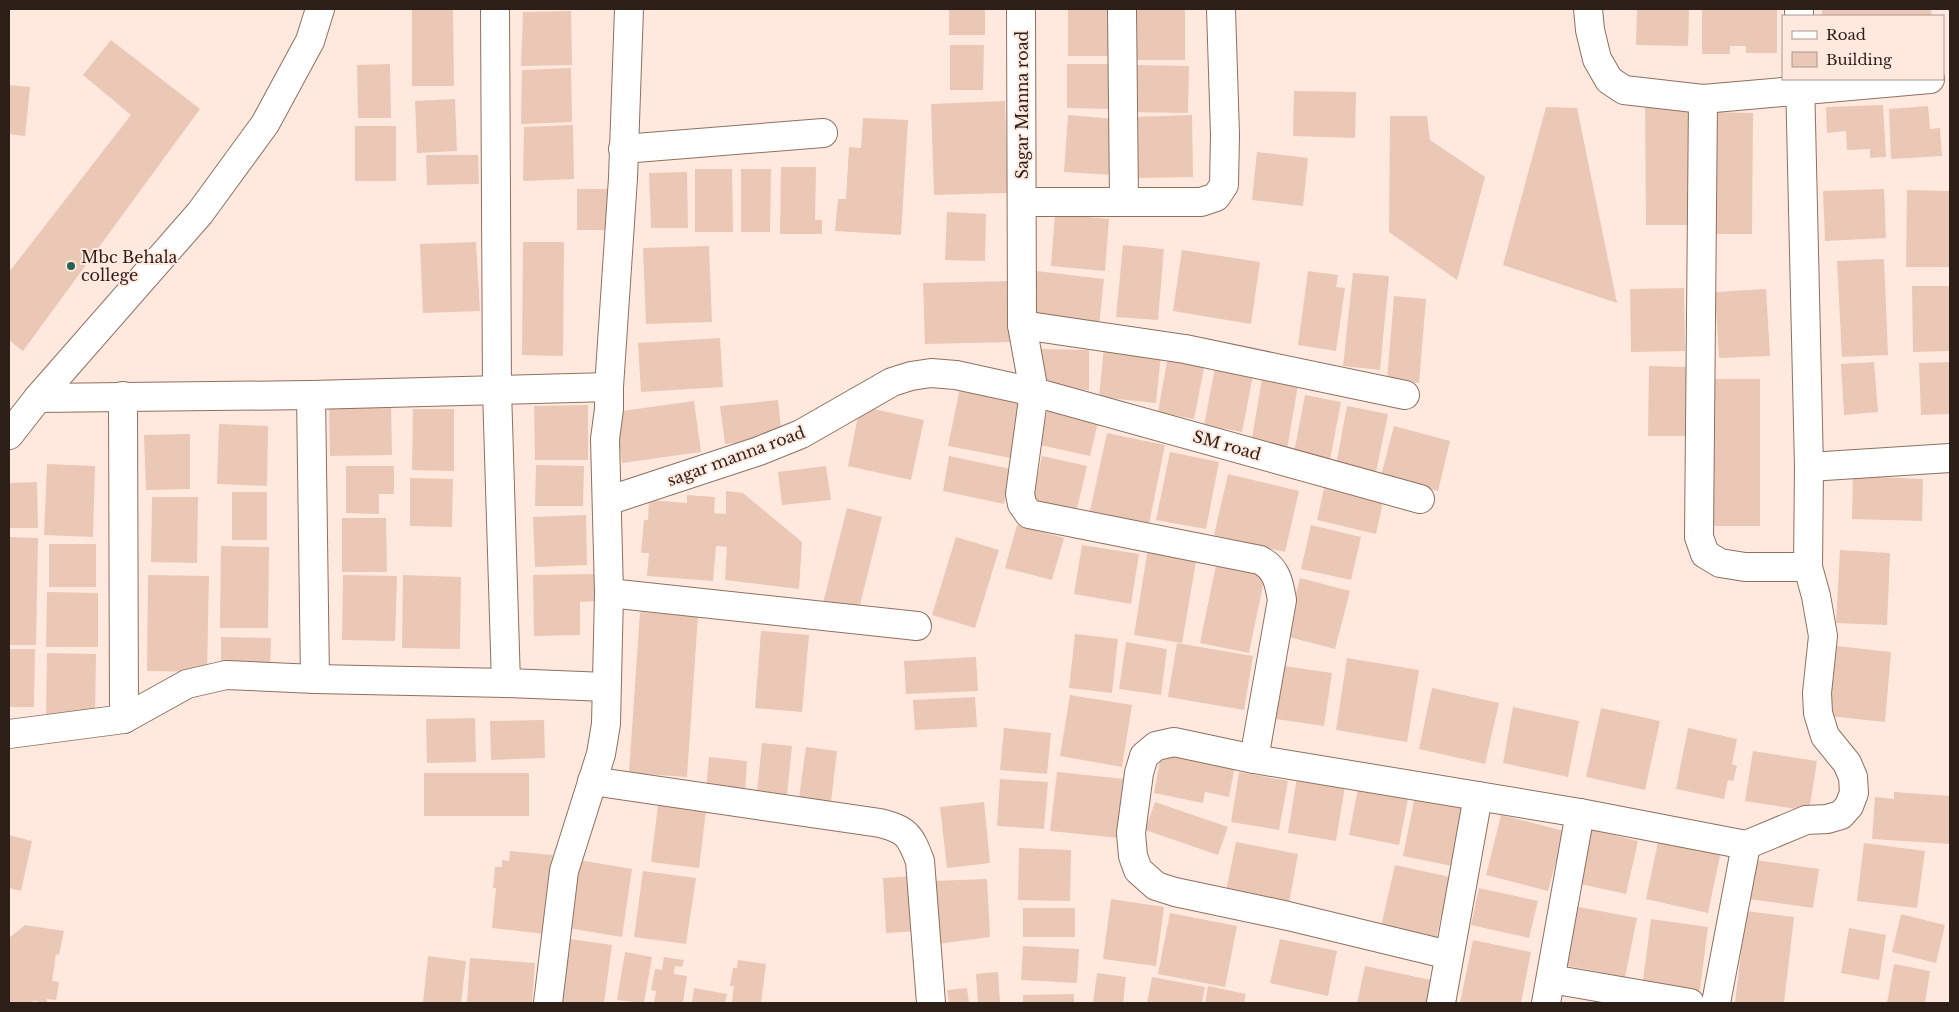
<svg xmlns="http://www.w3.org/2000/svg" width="1959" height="1012" viewBox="0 0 1959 1012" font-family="'Libre Baskerville',serif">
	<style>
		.building { fill: #eac8b5 }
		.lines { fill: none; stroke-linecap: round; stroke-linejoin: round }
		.minor-casing { stroke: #8f705f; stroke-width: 30 }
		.tertiary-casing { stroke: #8f705f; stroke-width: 30 }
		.minor { stroke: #fff; stroke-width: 28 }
		.tertiary { stroke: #fff; stroke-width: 28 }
		.poi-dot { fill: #246350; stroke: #ffe9de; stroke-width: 2 }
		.labels { text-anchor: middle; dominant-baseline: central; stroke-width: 4; stroke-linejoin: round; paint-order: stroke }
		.street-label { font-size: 16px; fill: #2b1f18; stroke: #ffe9de }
		.poi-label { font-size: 16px; fill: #2b1f18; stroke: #ffe9de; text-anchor: start }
	</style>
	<rect width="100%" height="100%" fill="#ffe9de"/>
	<g class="building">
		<path d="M412,9H453L454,86H412Z"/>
		<rect x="949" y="9" width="36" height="26"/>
		<path d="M1068,9L1117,10V56H1068Z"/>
		<rect x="1127" y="9" width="58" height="51"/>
		<path d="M1637,9H1689L1688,46L1636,45Z"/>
		<path d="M1702,9H1777V53H1746V46H1730V54H1702Z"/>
		<path d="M1822,9H1931L1932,16H1822Z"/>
		<path d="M571,11L572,65L521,66L523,12Z"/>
		<path d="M111,40L200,109L23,351L9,340V272L131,115L83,75Z"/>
		<path d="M950,45H984L983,90H950Z"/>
		<path d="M390,64L391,118H358L357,65Z"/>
		<path d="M1067,64H1115L1114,109L1067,108Z"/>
		<path d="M1132,65L1189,66L1188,113L1131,112Z"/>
		<path d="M571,68L572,122L521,124L522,70Z"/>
		<path d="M9,85L30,87L25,136L9,134Z"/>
		<path d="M1294,91L1356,92L1355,138L1293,136Z"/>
		<path d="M455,99L457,151L417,153L415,101Z"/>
		<path d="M1005,101L1008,193L934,195L931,104Z"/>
		<path d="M1883,105L1886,157L1870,158V149L1847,150L1846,131L1827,133L1826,107Z"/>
		<path d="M1928,106L1930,129L1940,128L1942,156L1891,159L1889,109Z"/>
		<path d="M1546,107L1577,108L1617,303L1503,265Z"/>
		<path d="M1645,107H1695L1696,225H1646Z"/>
		<path d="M1713,112L1753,113L1752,234H1713Z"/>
		<path d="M1068,115L1116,119L1112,175L1064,172Z"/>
		<path d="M1192,115L1193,177L1135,178L1133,117Z"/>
		<path d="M1390,116H1427L1430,140L1485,177L1457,280L1389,232Z"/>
		<path d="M863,118L908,120L901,235L835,231L838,199H846L849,147L861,148Z"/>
		<path d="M573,125L574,179L523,181L524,127Z"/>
		<rect x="355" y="126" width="41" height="55"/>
		<path d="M1257,152L1308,158L1303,206L1252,200Z"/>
		<path d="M426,155H478L479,184L427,185Z"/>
		<path d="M781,167H816L815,220H822V234H780Z"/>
		<path d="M695,169H732L733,232H695Z"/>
		<path d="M741,169H771L770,232H741Z"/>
		<path d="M687,172L688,228H651L649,173Z"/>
		<rect x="577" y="189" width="36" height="41"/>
		<path d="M1884,189L1886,238L1825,241L1823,191Z"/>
		<path d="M1907,190L1950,191V267H1906Z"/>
		<path d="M947,212L986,214L985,261L945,260Z"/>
		<path d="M1055,214L1109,219L1105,271L1051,266Z"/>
		<path d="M476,242L480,311L423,313L420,244Z"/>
		<path d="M523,242H564L563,356L522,355Z"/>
		<path d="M1123,245L1164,249L1158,320L1116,317Z"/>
		<path d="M709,246L712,322L646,324L643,248Z"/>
		<path d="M1182,250L1260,262L1251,324L1173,311Z"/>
		<path d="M1884,259L1888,355L1842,357L1837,261Z"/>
		<path d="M1036,271L1104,279L1099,326L1030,317Z"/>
		<path d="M1308,271L1338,275L1336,287L1345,288L1336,351L1298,345Z"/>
		<path d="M1353,273L1389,276L1380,370L1343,366Z"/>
		<path d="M1013,281L1014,342L925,344L923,283Z"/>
		<path d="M1912,286H1950V351L1913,352Z"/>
		<path d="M1684,288L1685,351L1631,352L1630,289Z"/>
		<path d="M1766,289L1770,356L1719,358L1715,292Z"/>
		<path d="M1394,296L1426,299L1419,383L1387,380Z"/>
		<path d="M720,338L723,387L641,392L638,343Z"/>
		<path d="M1104,347L1161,354L1156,403L1099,397Z"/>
		<path d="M1041,349L1089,350V390L1040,389Z"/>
		<path d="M1168,356L1205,363L1194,419L1158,412Z"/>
		<path d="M1874,362L1878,412L1844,415L1841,364Z"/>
		<path d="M1950,362V414L1921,415L1919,363Z"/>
		<path d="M1649,366L1688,367L1687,436H1648Z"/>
		<path d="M1215,368L1253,375L1242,432L1204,425Z"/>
		<path d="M1262,379L1298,385L1287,450L1251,444Z"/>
		<path d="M1709,379H1760V526H1708Z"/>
		<path d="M960,388L1022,401L1011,458L948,446Z"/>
		<path d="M1305,395L1341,402L1329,465L1293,458Z"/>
		<path d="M778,400L782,438L725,444L720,406Z"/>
		<path d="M694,401L701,452L622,463L615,412Z"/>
		<path d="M391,403L392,455L330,456L329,404Z"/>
		<path d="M588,405V460H535L534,406Z"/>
		<path d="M860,406L924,420L911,480L848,466Z"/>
		<path d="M1347,406L1388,414L1376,472L1336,465Z"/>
		<path d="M1048,407L1099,418L1090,456L1040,445Z"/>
		<path d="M413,409H454V471L412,470Z"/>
		<path d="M219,424L268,426L267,486L217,484Z"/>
		<path d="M1394,426L1450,441L1438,491L1381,476Z"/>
		<path d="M1107,433L1165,445L1149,524L1090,511Z"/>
		<path d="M190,434V489L146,490L144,435Z"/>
		<path d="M1170,452L1219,462L1206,529L1156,520Z"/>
		<path d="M949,456L1011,469L1004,504L943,491Z"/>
		<path d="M1042,456L1087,466L1076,513L1032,503Z"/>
		<path d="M47,464L95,466L93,537L44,535Z"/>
		<path d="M536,465L584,466L583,506H535Z"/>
		<path d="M346,466H394V494H379V514L346,513Z"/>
		<path d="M826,466L831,500L782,505L778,472Z"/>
		<path d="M1228,474L1299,491L1285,552L1214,535Z"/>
		<path d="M1853,476L1923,479L1922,521L1852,519Z"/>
		<path d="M410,478L453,479L452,527L410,526Z"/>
		<path d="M37,482L38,528H9V483Z"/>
		<path d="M1325,484L1384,497L1376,534L1317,520Z"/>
		<path d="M726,491L743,493L802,542L799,589L725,580L727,547L716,546L713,581L647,576L649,553H641L644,520H648L649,500L687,503V495L715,497L714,513L726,514Z"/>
		<rect x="232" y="492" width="35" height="48"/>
		<path d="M152,497H198L197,563L151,562Z"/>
		<path d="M847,508L882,517L858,613L823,603Z"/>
		<path d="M586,515L587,565L535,567L533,517Z"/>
		<path d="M342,518H386L387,572H342Z"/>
		<path d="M1017,525L1064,538L1052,580L1005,568Z"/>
		<path d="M1311,525L1361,537L1351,580L1301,569Z"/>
		<path d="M9,537L38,538L36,645H9Z"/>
		<path d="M956,537L999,550L975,628L932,615Z"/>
		<rect x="49" y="544" width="47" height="43"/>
		<path d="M1082,545L1139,554L1131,604L1074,594Z"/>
		<path d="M221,546L269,547L268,628H220Z"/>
		<path d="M1148,548L1197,556L1182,643L1134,635Z"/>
		<path d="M1840,550L1890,553L1887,625L1836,623Z"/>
		<path d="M1216,565L1265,576L1249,653L1200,643Z"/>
		<path d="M595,574L596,601L580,602V635L534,636L533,575Z"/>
		<path d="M148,575L209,576L207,672L147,671Z"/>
		<path d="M343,575L397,576L395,641L342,640Z"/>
		<path d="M403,575L461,577L460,649L402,648Z"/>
		<path d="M1300,578L1350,591L1335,649L1285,636Z"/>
		<path d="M47,592L98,593V647H46Z"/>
		<path d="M640,612L698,616L687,777L629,773Z"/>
		<path d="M761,631L809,635L802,712L755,708Z"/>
		<path d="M1075,634L1118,639L1112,693L1069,688Z"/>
		<path d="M221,637L271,638L270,669L221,668Z"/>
		<path d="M1126,642L1167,649L1161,695L1119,689Z"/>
		<path d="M1177,643L1253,656L1244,710L1168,697Z"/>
		<path d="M1836,646L1891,652L1885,722L1829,716Z"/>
		<path d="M9,649H35L34,707H9Z"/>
		<path d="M47,653L96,654L95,715L46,714Z"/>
		<path d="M976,657L978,691L906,694L904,661Z"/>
		<path d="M1347,658L1419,670L1407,742L1336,730Z"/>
		<path d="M1284,666L1332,673L1324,726L1276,719Z"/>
		<path d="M1432,688L1499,703L1485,764L1419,749Z"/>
		<path d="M1070,695L1132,705L1122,767L1060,756Z"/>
		<path d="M975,697L977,727L915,730L913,700Z"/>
		<path d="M1513,707L1579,721L1568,777L1503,763Z"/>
		<path d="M1601,708L1660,721L1645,790L1586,777Z"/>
		<path d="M475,718L476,762L427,763L426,719Z"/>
		<path d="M544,720L545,758L491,760L490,721Z"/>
		<path d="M1004,728L1051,733L1047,774L1000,770Z"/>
		<path d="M1688,728L1737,739L1732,764L1737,766L1733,781L1728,780L1724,799L1676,789Z"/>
		<path d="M762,743L792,746L787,795L757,792Z"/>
		<path d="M806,747L837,751L831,802L799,798Z"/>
		<path d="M1162,751L1235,766L1229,797L1205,792L1203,803L1154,793Z"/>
		<path d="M1753,751L1817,761L1809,811L1745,801Z"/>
		<path d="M709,757L747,761L745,793L706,789Z"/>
		<path d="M1057,772L1125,779L1119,838L1050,831Z"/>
		<path d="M1239,772L1288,781L1279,830L1231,822Z"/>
		<rect x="424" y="773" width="105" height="43"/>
		<path d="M1297,777L1345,786L1336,841L1288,833Z"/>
		<path d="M1000,779L1048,782L1044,829L997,826Z"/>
		<path d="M1358,789L1408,799L1399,845L1349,835Z"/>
		<path d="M1894,792L1950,796V844L1872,839L1875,797L1894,799Z"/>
		<path d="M1415,796L1464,806L1452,866L1403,856Z"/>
		<path d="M984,802L990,863L947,868L940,807Z"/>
		<path d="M1155,802L1228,827L1218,855L1145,830Z"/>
		<path d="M658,805L706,811L699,868L651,862Z"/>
		<path d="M1501,815L1564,831L1548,891L1486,875Z"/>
		<path d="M1589,829L1638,841L1626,894L1576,883Z"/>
		<path d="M9,835L32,841L21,891L9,888Z"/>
		<path d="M1659,837L1721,851L1708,913L1646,899Z"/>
		<path d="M1236,842L1298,854L1289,903L1226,891Z"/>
		<path d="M1864,843L1925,851L1917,908L1857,901Z"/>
		<path d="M1019,848L1071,850L1070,901L1018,900Z"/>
		<path d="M510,851L553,855L545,934L492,928L496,888H493L495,867H502V860L509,861Z"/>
		<path d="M579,860L632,869L622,937L568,928Z"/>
		<path d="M1755,860L1819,869L1813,908L1749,899Z"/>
		<path d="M1395,865L1450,877L1435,943L1380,931Z"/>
		<path d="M643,871L696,878L686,944L634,937Z"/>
		<path d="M915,876L919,931L886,933L883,878Z"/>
		<path d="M987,879L990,937L938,944L932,881Z"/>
		<path d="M1479,888L1538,901L1529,938L1471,925Z"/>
		<path d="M1111,899L1164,907L1156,966L1103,959Z"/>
		<path d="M1574,906L1637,918L1625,977L1563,965Z"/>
		<rect x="1023" y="908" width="52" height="29"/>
		<path d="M1746,911L1794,917L1784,1003H1735Z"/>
		<path d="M1170,913L1237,926L1225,987L1158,974Z"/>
		<path d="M1901,914L1945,925L1936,963L1892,952Z"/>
		<path d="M1651,919L1708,927L1699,996L1642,988Z"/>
		<path d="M25,925L64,931L59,955L56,954L52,981L59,982L56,1000L47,999V1003L33,1001V1003L9,1002V938Z"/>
		<path d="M1849,928L1886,935L1879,980L1841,973Z"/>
		<path d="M570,939L612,945L604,1003H561Z"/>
		<path d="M1280,939L1337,951L1328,996L1270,983Z"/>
		<path d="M1473,940L1531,952L1521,1003H1460Z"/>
		<path d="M1023,946L1079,949L1077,983L1021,980Z"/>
		<path d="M625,952L652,957L644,1003L617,1000Z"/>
		<path d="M428,956L466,961L461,1003H423Z"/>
		<path d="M664,957L684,960L682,967L675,966L674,974L687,976L683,1003H654L656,991L651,990L655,969L662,970Z"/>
		<path d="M470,958L535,963L532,1003H467Z"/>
		<path d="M738,960L766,964L761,1003H732L734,986H730L733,968H737Z"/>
		<path d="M1894,964L1930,971L1925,1003H1887Z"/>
		<path d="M1365,966L1431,980L1426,1003H1357Z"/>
		<path d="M998,972L1000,1003H978L976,974Z"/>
		<path d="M1097,973L1126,977L1123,1003H1093Z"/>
		<path d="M1152,977L1205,987L1202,1003H1147Z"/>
		<path d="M1208,986L1246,994L1244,1003H1205Z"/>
		<path d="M694,988L727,994L725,1003H692Z"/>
		<path d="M967,988L969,1003H949L947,990Z"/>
		<path d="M1074,994V1003H1023V995Z"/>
	</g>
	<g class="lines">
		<g class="minor-casing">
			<g id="minor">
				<path d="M495,9L497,390L506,683"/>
				<path d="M1021,9L1022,325L1034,392L1020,494L1022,504L1029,514L1260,560C1277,569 1279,583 1282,600L1254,759L1580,813"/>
				<path d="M1122,9L1124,201"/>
				<path d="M1588,9L1590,30L1597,59L1609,80L1624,90L1703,99L1930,79"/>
				<path d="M1703,99L1699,537L1705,554L1720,563L1745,567H1808"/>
				<path d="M623,149L823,133"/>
				<path d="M1022,202H1201L1216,197L1224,185L1225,135L1221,9"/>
				<path d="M1022,325L1185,349L1405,395"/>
				<path d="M609,387L623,178L629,9"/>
				<path d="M311,395L315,679"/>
				<path d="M123,396L124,719"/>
				<path d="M38,398L311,395L609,387V409L605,439L609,593L606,724L601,754L564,871L548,1003"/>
				<path d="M1809,467L1950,458"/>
				<path d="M607,501L759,451L801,434L892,382L911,376L931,373L956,375L1034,392L1420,499"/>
				<path d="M609,593L917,626"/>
				<path d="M9,734L124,719L187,684L226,675L315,679L506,683L606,687"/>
				<path d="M1254,759L1174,742L1156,746L1144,756L1139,773L1131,833L1133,856L1138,870L1156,886L1175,892L1288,916L1449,955"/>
				<path d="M592,781L880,823C907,830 910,835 920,861L931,1003"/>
				<path d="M1551,979L1690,1003"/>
				<path d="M1441,1003L1478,796"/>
				<path d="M1716,1003L1746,845"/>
			</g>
		</g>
		<g class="tertiary-casing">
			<g id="tertiary">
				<path d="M1799,9V16"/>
				<path d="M9,435L38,398L200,213L265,124L310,41L320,9"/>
				<path d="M1546,1003L1580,813L1746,845L1806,820L1827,819L1841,815L1849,806L1854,793L1853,777L1847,763L1825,736L1818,713L1817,693L1823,636L1816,596L1808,567L1809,467L1800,79"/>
			</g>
		</g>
		<use href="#minor" class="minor"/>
		<use href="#tertiary" class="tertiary"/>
	</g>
	<circle class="poi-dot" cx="71" cy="266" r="5"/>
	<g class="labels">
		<g class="street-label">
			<text transform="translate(1022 105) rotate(-90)">Sagar Manna road</text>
			<text transform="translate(1227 445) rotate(16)">SM road</text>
			<text transform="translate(736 456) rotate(-20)">sagar manna road</text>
		</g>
		<g class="poi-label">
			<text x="81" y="257">Mbc Behala<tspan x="81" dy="18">college</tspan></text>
		</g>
	</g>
	<rect width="1959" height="1012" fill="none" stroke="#2b1f18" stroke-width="20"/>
	<rect x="1782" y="15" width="162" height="65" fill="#ffe9de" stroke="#aa988f"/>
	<rect x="1792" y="31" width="25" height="8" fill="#ffffff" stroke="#aa988f"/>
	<text x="1826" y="40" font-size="15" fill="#2b1f18">Road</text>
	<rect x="1792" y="52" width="25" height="15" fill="#eac8b5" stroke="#aa988f"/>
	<text x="1826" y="65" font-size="15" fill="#2b1f18">Building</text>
</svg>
